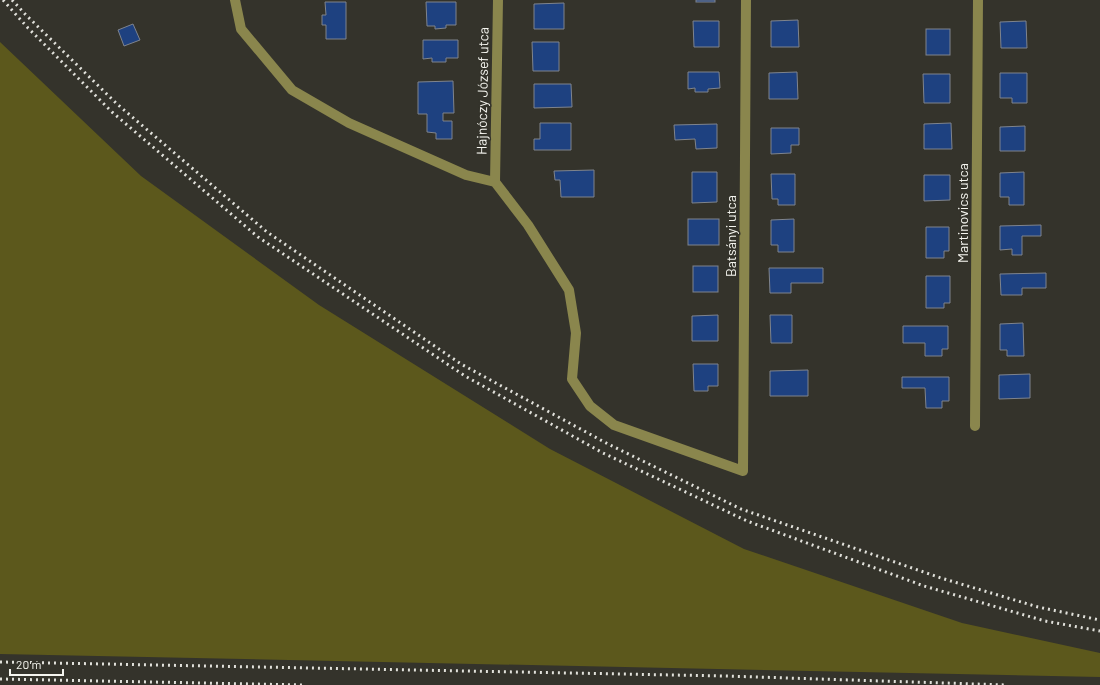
<svg xmlns="http://www.w3.org/2000/svg" width="1100" height="685" viewBox="0 0 1100 685" font-family="Barlow,sans-serif">
	<style>
		.green { fill: #5c581c }
		.building { fill: #1e4180; stroke: #7f848d }
		.lines { fill: none; stroke-linecap: round; stroke-linejoin: round }
		.minor { stroke: #8a864d; stroke-width: 10 }
		.rail { stroke: #e1e1db; stroke-width: 3; stroke-dasharray: 2 4; stroke-linecap: butt }
		.labels { text-anchor: middle; dominant-baseline: central; stroke-width: 3; stroke-linejoin: round; paint-order: stroke }
		.street-label { font-size: 14px; fill: #f5f5ef; stroke: #34332b }
	</style>
	<rect width="100%" height="100%" fill="#34332b"/>
	<path class="green" d="M0,42L141,176L319,305L550,449L744,549L962,623L1100,653V677L0,654Z"/>
	<g class="building">
		<rect x="696" y="0" width="19" height="2"/>
		<path d="M325,2H346V39H326V25H322V15H326Z"/>
		<path d="M426,2H456V25H446V28L435,29V26H427Z"/>
		<path d="M564,3V29H534V4Z"/>
		<path d="M798,20L799,47H771V21Z"/>
		<path d="M693,21H719V47H694Z"/>
		<path d="M1026,21L1027,48H1001L1000,22Z"/>
		<path d="M133,24L140,40L124,46L118,30Z"/>
		<rect x="926" y="29" width="24" height="26"/>
		<path d="M423,40H458V58H446V62H432V58L423,59Z"/>
		<path d="M532,42H559V71H533Z"/>
		<path d="M688,72H719L720,88L708,89V92H695V88L688,89Z"/>
		<path d="M797,72L798,99H769V73Z"/>
		<path d="M1000,73H1027V103H1012V98H1000Z"/>
		<path d="M923,74H950V103H924Z"/>
		<path d="M453,81L454,113H443V121H452V139H436V133L427,132V114H418V82Z"/>
		<path d="M534,84H571L572,107L534,108Z"/>
		<path d="M540,123H571V150H534V139H540Z"/>
		<path d="M951,123L952,149H924V124Z"/>
		<path d="M717,124V148L696,149L695,139L675,140L674,125Z"/>
		<path d="M1025,126V151H1000V127Z"/>
		<path d="M771,128H799V145H791V153L771,154Z"/>
		<path d="M594,170V197H561L560,180H555L554,171Z"/>
		<path d="M692,172H717V202L692,203Z"/>
		<path d="M1024,172V205H1009V197H1000V173Z"/>
		<path d="M771,174H795V205H778V199H772Z"/>
		<path d="M924,175H950V200L924,201Z"/>
		<rect x="688" y="219" width="31" height="26"/>
		<path d="M794,219V252H778V245H771V220Z"/>
		<path d="M1041,225V236H1022V255H1012V249L1000,250V226Z"/>
		<path d="M926,227H949V251H944V258H926Z"/>
		<rect x="693" y="266" width="25" height="26"/>
		<path d="M769,268H823V283H791V293H770Z"/>
		<path d="M1046,273V288H1022V295H1001L1000,274Z"/>
		<path d="M926,276H950V303H944V308H926Z"/>
		<path d="M718,315V341H692V316Z"/>
		<path d="M770,315H792V343H771Z"/>
		<path d="M1023,323L1024,356H1007V350H1000V324Z"/>
		<path d="M903,326H948V349H942V356H925V343H903Z"/>
		<path d="M693,364H718V386H708V391H694Z"/>
		<path d="M808,370V396H770V371Z"/>
		<path d="M1030,374V398L999,399V375Z"/>
		<path d="M902,377H949V401H942V408H926L925,388H902Z"/>
	</g>
	<g class="lines">
		<g class="minor">
			<path d="M235,0L241,29L292,90L349,123L466,175L495,182L528,225L569,290L576,333L572,379L590,406L614,425L743,471L746,0"/>
			<path d="M495,182L498,0"/>
			<path d="M975,426L978,0"/>
		</g>
		<g class="rail">
			<path d="M3,0L28,28L112,112L258,237L465,376L603,453L747,521L924,586L1045,621L1100,631"/>
			<path d="M12,0L26,15L117,104L267,232L461,364L608,444L741,509L941,578L1038,607L1100,620"/>
			<path d="M0,662L725,676L1007,685"/>
			<path d="M0,679L303,685"/>
		</g>
	</g>
	<g class="labels">
		<g class="street-label">
			<text transform="translate(482 91) rotate(-89)">Hajnóczy József utca</text>
			<text transform="translate(962 213) rotate(-90)">Martinovics utca</text>
			<text transform="translate(730 236) rotate(-90)">Batsányi utca</text>
		</g>
	</g>
	<path d="M10 669v6h53v-6" fill="none" stroke="#f5f5ef" stroke-width="2"/>
	<text x="16" y="669" font-size="12" fill="#f5f5ef" stroke="#34332b" stroke-width="3" paint-order="stroke">20 m</text>
</svg>
